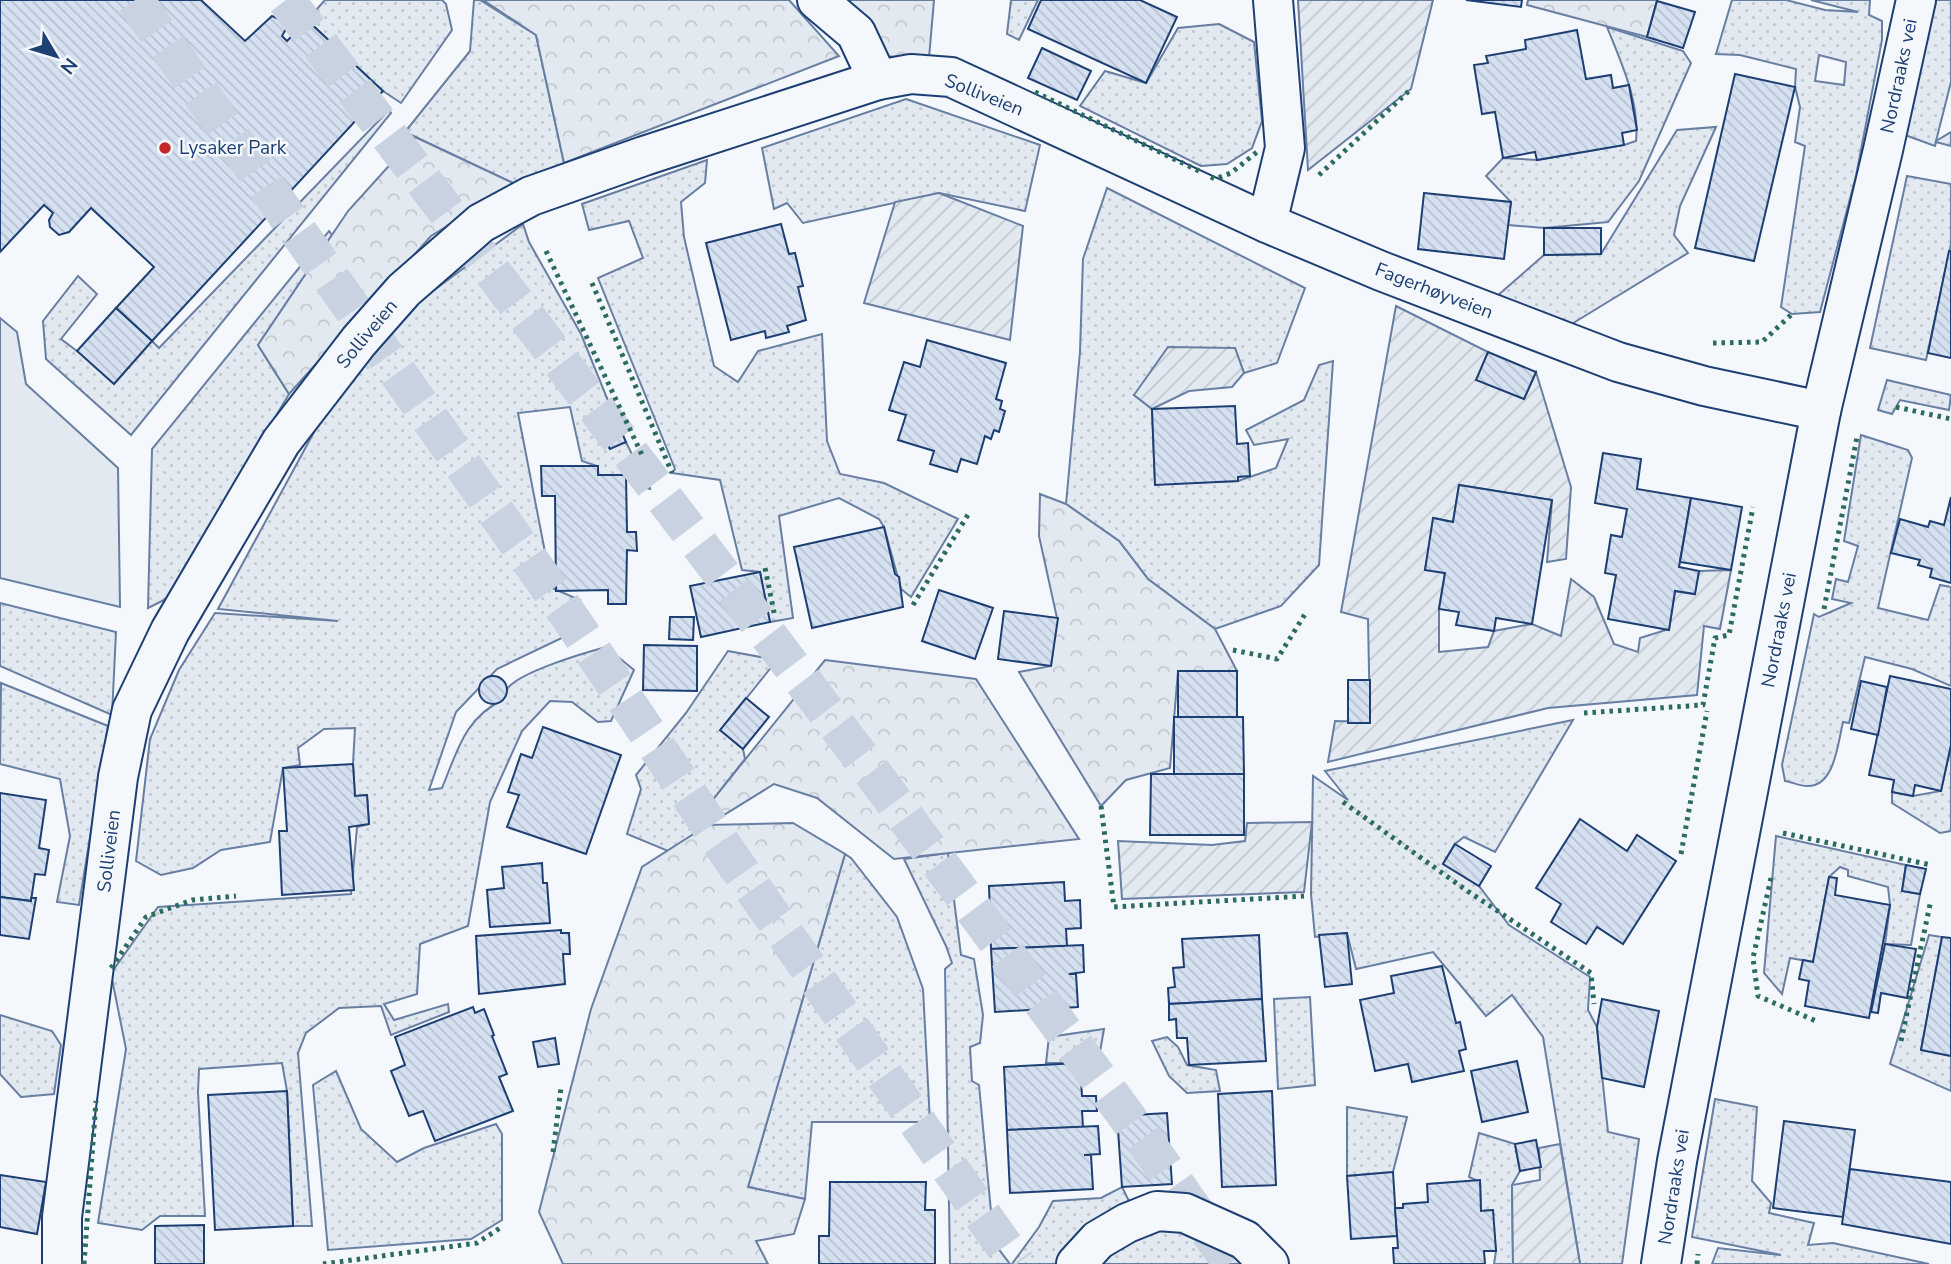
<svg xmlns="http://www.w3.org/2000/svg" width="1951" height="1264" viewBox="0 0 1951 1264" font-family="'Nunito Sans',sans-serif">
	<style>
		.grass { fill: url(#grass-dots); stroke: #687fa3; stroke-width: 2; fill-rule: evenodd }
		.forest { fill: url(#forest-crowns); stroke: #687fa3; stroke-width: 2 }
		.park { fill: #e3e9f0; stroke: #687fa3; stroke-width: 2 }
		.garden { fill: url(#garden-furrows); stroke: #687fa3; stroke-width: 2 }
		.building { fill: url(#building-back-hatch); stroke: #1d3f73; stroke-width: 2 }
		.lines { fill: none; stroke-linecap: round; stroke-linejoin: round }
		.trunk-tunnel { stroke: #c9d2e0; stroke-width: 38; stroke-dasharray: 38 19; stroke-linecap: butt }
		.minor-casing { stroke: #1d3f73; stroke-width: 42 }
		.minor { stroke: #f4f7fb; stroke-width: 38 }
		.hedge { stroke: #2c6c60; stroke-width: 5; stroke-dasharray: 3.5 5; stroke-linecap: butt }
		.poi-dot { fill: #c62828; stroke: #f4f7fb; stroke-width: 2.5 }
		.labels { text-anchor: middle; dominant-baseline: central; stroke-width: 5; stroke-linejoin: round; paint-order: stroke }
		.street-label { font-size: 19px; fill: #1d3f73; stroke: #f4f7fb }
		.poi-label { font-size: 19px; fill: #1d3f73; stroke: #f4f7fb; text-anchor: start }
	</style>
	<defs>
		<pattern id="grass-dots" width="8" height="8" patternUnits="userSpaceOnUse" patternTransform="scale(1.75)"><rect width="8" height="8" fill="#e3e9f0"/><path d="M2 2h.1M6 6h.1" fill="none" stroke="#c2c9d1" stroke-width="1.8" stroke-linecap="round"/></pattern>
		<pattern id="forest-crowns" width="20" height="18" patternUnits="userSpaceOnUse" patternTransform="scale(1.75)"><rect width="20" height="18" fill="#e3e9f0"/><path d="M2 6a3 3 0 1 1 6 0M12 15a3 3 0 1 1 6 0" fill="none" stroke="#c2c9d1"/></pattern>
		<pattern id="garden-furrows" width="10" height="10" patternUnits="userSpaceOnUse" patternTransform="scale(1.75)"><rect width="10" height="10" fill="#e3e9f0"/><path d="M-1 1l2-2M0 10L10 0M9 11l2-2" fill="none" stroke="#c2c9d1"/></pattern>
		<pattern id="building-back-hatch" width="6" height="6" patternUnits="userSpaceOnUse" patternTransform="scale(1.75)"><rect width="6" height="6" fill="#d5e0f0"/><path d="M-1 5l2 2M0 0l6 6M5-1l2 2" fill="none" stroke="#b6c1d1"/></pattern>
	</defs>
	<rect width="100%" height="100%" fill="#f4f7fb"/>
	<g class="grass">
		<path d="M325,0H442L446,4L452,30L401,103L383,91L307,20Z"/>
		<path d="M474,0H480L536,35L564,163L515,184L405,132L470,51Z"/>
		<path d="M1011,0H1038L1019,40L1007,34Z"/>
		<path d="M1732,0H1786L1825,10L1858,12L1811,0H1870L1869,15L1882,21V40L1856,176L1820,312L1792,314L1781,307L1805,146L1795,142L1800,107L1795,87L1796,69L1740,55L1716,54ZM1819,55L1846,62L1844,85L1815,81Z"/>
		<path d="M1936,0H1951V82L1936,141L1951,132V146L1936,142L1935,146L1905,135Z"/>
		<path d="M1219,24L1254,42L1262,121L1252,148L1227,164L1201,166L1080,106L1105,71L1146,83L1178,28Z"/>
		<path d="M1607,27L1683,51L1691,63L1639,181L1608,222L1544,228L1508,225L1511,202L1486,176L1503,158L1537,160L1624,145L1636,141C1640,102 1621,62 1607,27Z"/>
		<path d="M906,99L1040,145L1025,211L939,193L803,223L787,203L774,209L762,148Z"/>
		<path d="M389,110L391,113L131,435L46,359L43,321L78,276L97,294L61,339L77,351L152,341L159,348Z"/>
		<path d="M1716,127L1680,206L1674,235L1688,253L1570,325L1496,297L1544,255L1601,254L1677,130Z"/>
		<path d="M707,160L705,183L681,202L684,237L714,366L738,382L758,351L822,334L827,441L840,474L884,483L958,519L911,597L901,589L884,527L879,519L839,498L779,516L793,618L770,622L760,572L742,570L720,480L672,473L675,469L598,278L643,258L629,221L589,230L582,204Z"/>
		<path d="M1907,176L1951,184V244L1926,360L1870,348Z"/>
		<path d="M1107,188L1305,288L1277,363L1244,373L1235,348L1134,395L1152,409L1155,484L1238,481L1276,468L1288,439L1254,445L1246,430L1304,400L1319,365L1333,361L1319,565L1281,606L1215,629L1148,579L1119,541L1066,504L1080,352L1083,259Z"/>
		<path d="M523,224L529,242L581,334L613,413L600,425L609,448L626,442L638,467L644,463L650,489L638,486L626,475H598L597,466L582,461L570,407L518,413L552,588L580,600L568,635L497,669L456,712L429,790L442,788C457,752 465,717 503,700C504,697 505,693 507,689C519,672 584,653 606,647L634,670L611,721L598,722L572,702L550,701L522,731L490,802L468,926L420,944L417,994L384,1004L394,1020L448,1004L449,1012L391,1035L381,1006L339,1008L306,1033L298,1053L312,1226H293L287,1091L282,1063L199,1069L198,1092L205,1216H160L142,1230L98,1223L126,1049L110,969H114L158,907L351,894L357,827L369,824L367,795L355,796L353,764L355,728L324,729L298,748L300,765L283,768L270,842L221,850L193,868L161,875L136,861L150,739L179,670L215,613L338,621L218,609L320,421L402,314Z"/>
		<path d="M329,231L332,235L258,345L289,394L166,599L148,608L152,449Z"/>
		<path d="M1887,380L1951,395L1949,410L1900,400L1892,414L1878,410Z"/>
		<path d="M1861,435L1908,450L1912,458L1878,608L1928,620L1940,585L1951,587V686L1912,669L1865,657L1849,723L1843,722C1838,742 1835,787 1807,786C1800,786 1792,782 1785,781L1782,765L1814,614L1819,617L1851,603L1832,599L1836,579L1848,582L1858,546L1844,541Z"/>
		<path d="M0,603L116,632L112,715L0,666Z"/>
		<path d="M728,651L777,660L721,730L743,749L745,759L707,807V826L668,851L627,834L641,789L636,775L686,713Z"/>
		<path d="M1,683L108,726L79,905L57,902L70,836L60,779L0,764Z"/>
		<path d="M1573,720L1495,852L1464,837L1455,844L1443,864L1479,886L1509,925L1590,977L1588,1010L1597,1027L1608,1132L1639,1139L1622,1264H1580L1543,1037L1512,995L1486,1016L1433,952L1356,969L1347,933L1315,937L1311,894L1313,776L1348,800L1325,771Z"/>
		<path d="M1951,745V831L1940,833L1892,803V792L1913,796L1941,791Z"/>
		<path d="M1776,836L1906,865L1902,891L1920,894L1911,945L1885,944L1890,905L1888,887L1848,876V870L1840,867L1829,877L1813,962L1790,958L1782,994L1764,973Z"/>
		<path d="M948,853L961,955L974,959L983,1015L980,1043L970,1047L972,1081L979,1085L994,1243L1010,1264H950L945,969L952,963L946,946L904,859Z"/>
		<path d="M845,854L851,858L897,917L923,989L930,1122H812L805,1199L748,1187Z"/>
		<path d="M1929,935L1942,937L1921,1050L1951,1056V1091L1890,1064Z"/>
		<path d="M1310,997L1315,1085L1278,1089L1274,999Z"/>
		<path d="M0,1015L52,1031L61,1045L54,1094L21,1097L0,1074Z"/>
		<path d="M1104,1029L1098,1063H1046L1049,1037Z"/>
		<path d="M1167,1037L1178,1047L1187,1065L1216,1070L1220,1091L1187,1093L1169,1076L1152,1041Z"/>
		<path d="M336,1071L361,1129L397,1162L424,1148L496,1124L502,1134V1220L471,1239L328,1250L313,1085Z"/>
		<path d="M1715,1099L1757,1107L1752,1181L1771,1203L1769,1213L1814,1223L1808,1245L1833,1243L1929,1264H1712L1718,1248L1781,1255L1692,1237Z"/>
		<path d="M1347,1107L1407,1117L1393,1172L1347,1176Z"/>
		<path d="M1479,1133L1515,1144L1520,1171L1512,1185L1513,1264H1494L1496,1251L1492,1210L1481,1211L1480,1182L1469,1177Z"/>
		<path d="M1122,1187L1129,1201L1063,1253L1058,1264H1012L1039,1227L1053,1201L1101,1198Z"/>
		<path d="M1163,1225L1230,1240L1256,1264H1099L1117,1243Z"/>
	</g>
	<g class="forest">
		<path d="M483,0H789L839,56L564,163L536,35Z"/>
		<path d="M835,0H934L929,58L874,56Z"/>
		<path d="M1528,0H1657L1647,37L1527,5Z"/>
		<path d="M415,137L515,184L431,236L289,394L258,345L348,211Z"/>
		<path d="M1040,494L1066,504L1119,541L1148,579L1215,629L1237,671H1178L1170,768L1126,780L1101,806L1019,672L1051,666L1057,618L1039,536Z"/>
		<path d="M825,660L976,679L1079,839L894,859L817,798L774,784L708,825L793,823L845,854L748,1187L805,1199L794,1234L756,1241L768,1264H563L539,1212L591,1009L642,867L706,826L707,807Z"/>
	</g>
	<path class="park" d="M0,318L17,332L26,384L118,468L120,607L0,578Z"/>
	<g class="garden">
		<path d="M1298,0H1433L1411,89L1308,170Z"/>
		<path d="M939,193L1023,226L1010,340L864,303L895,202Z"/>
		<path d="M1396,306L1488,352L1477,380L1524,399L1536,372L1571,487L1566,559L1547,562L1552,500L1459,485L1453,522L1434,518L1425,570L1445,573L1439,609V652L1488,647L1494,631L1532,624L1561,636L1571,579L1594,597L1614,644L1638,652L1640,638L1669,629L1675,591L1694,594L1699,571L1731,570L1720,629L1704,626L1697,695L1548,708L1328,762L1335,721L1370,722L1368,619L1341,612Z"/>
		<path d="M1168,347L1235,348L1244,373L1232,387L1189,391L1152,409L1134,395Z"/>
		<path d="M1312,822L1304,892L1122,899L1118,841L1212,845L1245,841L1247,823Z"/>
		<path d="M1560,1144L1580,1264H1513L1512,1185L1540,1180L1539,1148Z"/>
	</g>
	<g class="building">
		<path d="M0,0H201L245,41L272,16L283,21L286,29L282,36L287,41L307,20L383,91L152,341L116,308L154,267L91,208L69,232L59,235L50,227L49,220L53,213L44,205L0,252Z"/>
		<path d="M1041,0H1140L1177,17L1146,83L1028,29Z"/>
		<path d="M1466,0H1522L1521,7Z"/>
		<path d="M1657,1L1695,12L1683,48L1647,37Z"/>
		<path d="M1577,30L1586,79L1611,75L1613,88L1629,85L1637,130L1622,133L1624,145L1537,160L1535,152L1503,158L1495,112L1482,114L1474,65L1488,63L1486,56L1526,49L1525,40Z"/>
		<path d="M1042,48L1091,71L1077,100L1028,78Z"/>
		<path d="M1735,74L1795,87L1754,261L1695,248Z"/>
		<path d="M1424,193L1511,202L1504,259L1418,249Z"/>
		<path d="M781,224L789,254L795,253L803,286L798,287L806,320L787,326L789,332L766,338L765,331L731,340L706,243Z"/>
		<path d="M1544,228H1601V254L1544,255Z"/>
		<path d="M1949,251H1951V358L1928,353Z"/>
		<path d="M116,308L152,341L114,384L77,351Z"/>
		<path d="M927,340L1006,363L996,399L1002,401L1000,409L1005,411L999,432L994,430L991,439L985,436L977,464L961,459L957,472L930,464L934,451L898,440L906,415L889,410L904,362L920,367Z"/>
		<path d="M1488,352L1536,372L1524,399L1476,380Z"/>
		<path d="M1235,406L1237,444L1248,443L1250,476L1238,477V481L1155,485L1152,409Z"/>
		<path d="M616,419L626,442L610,449L600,425Z"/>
		<path d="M1603,453L1641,459L1637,489L1691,498L1679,567L1699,571L1695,594L1675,591L1669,630L1608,619L1616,575L1605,573L1611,535L1622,537L1627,509L1595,503Z"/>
		<path d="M541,466H598V475H626L627,532H636L637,551L627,550L626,604H608V590L556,591L555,496H542Z"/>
		<path d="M1459,485L1552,500L1532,624L1496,618L1494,631L1456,625L1459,612L1439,609L1445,573L1425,570L1433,518L1453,522Z"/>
		<path d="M1951,497V583L1930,577L1932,569L1918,565L1920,560L1891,553L1900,519L1928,527L1930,521L1944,525Z"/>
		<path d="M1691,498L1742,507L1731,570L1680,562Z"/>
		<path d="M884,527L895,574L899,577L903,607L812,628L794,547Z"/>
		<path d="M760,572L770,622L701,637L690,586Z"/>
		<path d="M939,590L993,608L975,659L922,641Z"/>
		<path d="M1004,611L1058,618L1051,666L998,659Z"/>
		<path d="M670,617H694L693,640L669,639Z"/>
		<path d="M644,645L697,646V691L643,690Z"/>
		<rect x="1178" y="671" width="59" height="46"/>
		<path d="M1890,676L1951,689V745L1941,791L1915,785L1913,796L1892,792L1894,780L1869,775Z"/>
		<circle cx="493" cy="690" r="14"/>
		<rect x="1348" y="680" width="22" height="43"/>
		<path d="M1861,681L1887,687L1878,735L1851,729Z"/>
		<path d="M746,698L769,717L743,749L720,730Z"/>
		<path d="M1174,717H1243L1244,774H1174Z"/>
		<path d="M543,727L621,755L586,854L507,827L519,795L508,792L521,754L532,758Z"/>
		<path d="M353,764L355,796L367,795L369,824L349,827L354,890L282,895L279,831H287L283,768Z"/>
		<path d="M1151,774H1244V835H1150Z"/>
		<path d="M0,793L46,800L39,848L49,850L45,875L35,874L31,901L0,897Z"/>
		<path d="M1580,819L1627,851L1637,835L1676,861L1623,944L1597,927L1586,944L1551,922L1561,904L1536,888Z"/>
		<path d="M1455,844L1491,866L1479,886L1443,864Z"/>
		<path d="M542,863L543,883H547L550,923L490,927L487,890L504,888L502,867Z"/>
		<path d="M1906,865L1926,869L1920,894L1902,891Z"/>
		<path d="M1829,877L1837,878L1835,895L1890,905L1869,1018L1805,1006L1809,981L1799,979L1803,960L1813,962Z"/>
		<path d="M1064,882L1065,901L1080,900L1081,928L1066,929L1067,946L991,949L989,886Z"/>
		<path d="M0,897L31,901V898H36L29,939L0,935Z"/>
		<path d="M561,930V933H569L570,954H563L565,984L479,994L476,936Z"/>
		<path d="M1347,933L1352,984L1325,987L1319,935Z"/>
		<path d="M1259,935L1262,999L1169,1004L1168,988L1175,987L1173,968L1184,967L1182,939Z"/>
		<path d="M1942,937L1951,938V1056L1921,1050Z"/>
		<path d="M1885,944L1916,949L1907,998L1881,993L1878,1013L1871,1012Z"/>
		<path d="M1083,945L1084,972L1069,974H1076L1078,1007L995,1012L991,949Z"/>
		<path d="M1442,966L1456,1023L1460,1022L1466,1049L1459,1051L1464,1071L1412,1082L1408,1064L1375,1071L1360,1000L1394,993L1391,976Z"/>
		<path d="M1262,999L1266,1061L1189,1065L1187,1038H1177L1176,1019L1169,1020V1004Z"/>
		<path d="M1602,999L1659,1011L1644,1087L1602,1078L1597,1027Z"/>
		<path d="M473,1007L475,1013L484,1009L494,1035L492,1036L507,1074L499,1077L513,1111L435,1141L423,1111L409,1116L391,1071L405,1065L395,1037Z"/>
		<path d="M555,1038L559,1064L538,1067L533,1042Z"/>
		<path d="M1517,1061L1528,1112L1482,1122L1471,1071Z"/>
		<path d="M1080,1063L1082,1096H1096L1097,1111H1082L1083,1127L1007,1130L1004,1067Z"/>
		<path d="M287,1091L293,1226L215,1230L208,1095Z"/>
		<path d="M1272,1091L1276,1185L1222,1187L1218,1094Z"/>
		<path d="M1167,1113L1172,1184L1122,1187L1117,1116Z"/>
		<path d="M1784,1121L1855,1130L1843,1217L1773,1208Z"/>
		<path d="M1098,1126L1100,1154L1084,1155H1091L1093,1189L1010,1193L1007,1130Z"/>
		<path d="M1536,1140L1541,1167L1520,1171L1515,1144Z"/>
		<path d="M1850,1169L1951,1182V1244L1842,1224Z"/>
		<path d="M1393,1172L1397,1236L1351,1239L1347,1176Z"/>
		<path d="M0,1175L46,1182L37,1234L0,1227Z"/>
		<path d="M1480,1180L1481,1211L1493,1210L1496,1251H1484L1485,1264H1394L1393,1248H1398L1395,1208H1403V1204L1428,1202L1427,1184Z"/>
		<path d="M830,1182H926L925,1210H935V1264H819V1236H829Z"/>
		<path d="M204,1225V1264H155V1226Z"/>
	</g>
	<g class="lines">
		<g class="trunk-tunnel">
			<path d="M135,0L569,616L730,856L1017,1264"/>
			<path d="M286,0L869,768L1150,1148L1232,1264"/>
		</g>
		<g class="minor-casing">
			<g id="minor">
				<path d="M817,0L856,33L878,80"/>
				<path d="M1267,223L1285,148L1273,0"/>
				<path d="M62,1264V1217L118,777L132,710L170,631L281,442L359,341L404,290L481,223L531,196L644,156L878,80L911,74L951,77L1267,223L1381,271L1618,362L1704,386L1821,411"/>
				<path d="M1076,1264L1098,1240L1127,1223L1157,1211L1185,1213L1245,1240L1269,1264"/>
				<path d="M1661,1264L1677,1161L1821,411L1883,150L1916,0"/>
			</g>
		</g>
		<use href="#minor" class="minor"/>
		<g class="hedge">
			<path d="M1035,92L1199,171"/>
			<path d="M1319,175L1411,89"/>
			<path d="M1211,177L1215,179L1231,173L1257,152"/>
			<path d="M546,251L643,457"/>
			<path d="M592,283L672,473"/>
			<path d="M1713,343L1762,342L1792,314"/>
			<path d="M1896,407L1951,419"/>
			<path d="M765,568L775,617"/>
			<path d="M913,605L969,513"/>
			<path d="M1824,609L1857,437"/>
			<path d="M1233,650L1277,659L1307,611"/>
			<path d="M1584,713L1703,705L1715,638L1729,635L1753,507"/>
			<path d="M1343,802L1466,890L1591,973L1594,1004"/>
			<path d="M1101,806L1114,907L1304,896"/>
			<path d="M1783,833L1931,865"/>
			<path d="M1681,854L1707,711"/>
			<path d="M1771,878L1753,958L1758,996L1816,1021"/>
			<path d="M111,968L146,917L192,900L236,896"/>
			<path d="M1901,1041L1931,900"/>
			<path d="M553,1152L561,1088"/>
			<path d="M84,1264L96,1101"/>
			<path d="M323,1264L477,1243L500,1228"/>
			<path d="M1697,1264L1698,1254"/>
		</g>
	</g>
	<circle class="poi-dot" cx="165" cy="148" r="7"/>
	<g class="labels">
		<g class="street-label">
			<text transform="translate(1899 76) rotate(-78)">Nordraaks vei</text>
			<text transform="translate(984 95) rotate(22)">Solliveien</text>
			<text transform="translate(1434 291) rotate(21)">Fagerhøyveien</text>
			<text transform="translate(367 334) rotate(-50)">Solliveien</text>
			<text transform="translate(1779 630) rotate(-79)">Nordraaks vei</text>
			<text transform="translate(109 851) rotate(-83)">Solliveien</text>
			<text transform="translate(1674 1187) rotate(-81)">Nordraaks vei</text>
		</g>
		<g class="poi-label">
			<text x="179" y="148">Lysaker Park</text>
		</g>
	</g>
	<g transform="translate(56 56) rotate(128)" stroke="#f4f7fb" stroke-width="5" paint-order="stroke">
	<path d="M0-5L12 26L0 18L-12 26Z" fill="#1d3f73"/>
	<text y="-10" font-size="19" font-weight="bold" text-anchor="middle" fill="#1d3f73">N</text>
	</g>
</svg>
